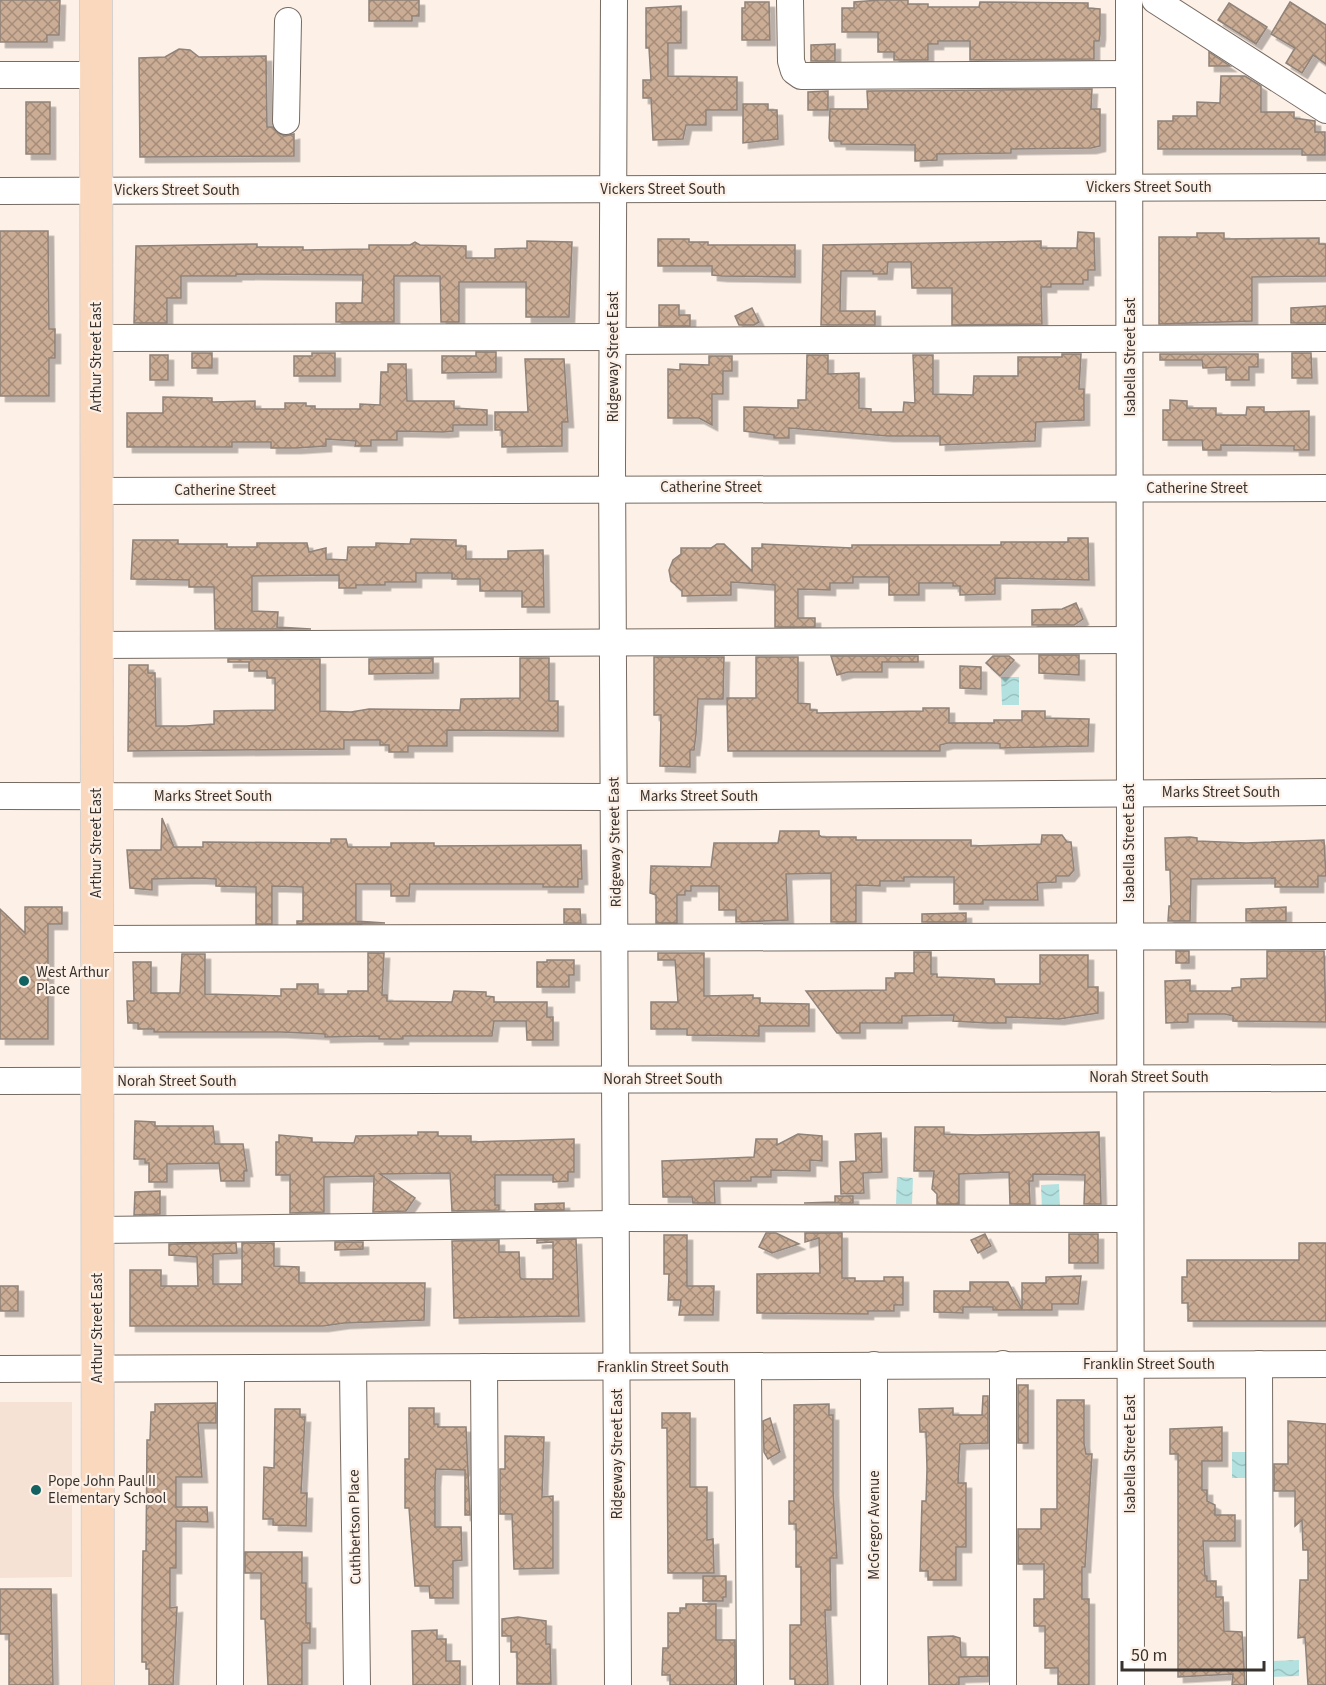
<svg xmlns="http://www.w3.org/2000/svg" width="1326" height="1685" viewBox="0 0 1326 1685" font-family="'Source Sans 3',sans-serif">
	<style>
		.built { fill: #f6e2d4 }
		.water { fill: url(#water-waves) }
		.building { fill: url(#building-cross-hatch); stroke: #8f837a; stroke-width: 1.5; filter: url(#shadow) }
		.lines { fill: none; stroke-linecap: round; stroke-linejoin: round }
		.minor-casing { stroke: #766b62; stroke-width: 28 }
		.major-casing { stroke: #d3d2d1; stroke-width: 34 }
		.minor { stroke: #fff; stroke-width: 26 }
		.major { stroke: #fad8be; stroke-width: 32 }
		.poi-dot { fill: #126261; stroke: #fdf0e6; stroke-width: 2 }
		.labels { text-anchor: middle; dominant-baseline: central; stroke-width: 4.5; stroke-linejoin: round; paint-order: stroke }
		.street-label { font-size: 15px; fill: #37322e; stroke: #fdf0e6 }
		.poi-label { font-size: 15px; fill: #37322e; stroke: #fdf0e6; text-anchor: start }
	</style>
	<defs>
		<pattern id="water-waves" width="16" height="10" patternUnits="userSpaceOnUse" patternTransform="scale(1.5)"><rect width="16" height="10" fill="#b3e1df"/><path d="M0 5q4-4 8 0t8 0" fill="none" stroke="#9bc2c0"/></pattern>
		<pattern id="building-cross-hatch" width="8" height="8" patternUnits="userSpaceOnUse" patternTransform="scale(1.5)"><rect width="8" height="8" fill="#cbac95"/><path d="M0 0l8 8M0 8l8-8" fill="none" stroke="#a68d7a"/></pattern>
		<filter id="shadow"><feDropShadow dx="5.5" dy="5.5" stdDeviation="0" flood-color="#0004"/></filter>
	</defs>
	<rect width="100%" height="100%" fill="#fdf0e6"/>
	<path class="built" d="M0,1402H72V1577L0,1578Z"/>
	<g class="water">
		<path d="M1001,677H1019V705H1002Z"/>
		<path d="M897,1177L913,1178L912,1204H896Z"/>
		<path d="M1059,1184L1060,1209L1042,1210L1041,1185Z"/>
		<rect x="1232" y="1452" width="17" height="26"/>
		<path d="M1299,1660V1676L1270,1677L1269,1661Z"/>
	</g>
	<g class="building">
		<path d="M0,0H60L59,35H47V42H0Z"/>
		<path d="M369,0H419V16H412V21H369Z"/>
		<path d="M880,0H908V4H928V7H979L980,2L1088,3V8L1100,9V34L1099,41H1094V59L970,60V41H938V44H928V60H894V52H878V32H842V8H854V2Z"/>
		<path d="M745,2H769L770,40H742V8H745Z"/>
		<path d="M1290,2L1326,25V64L1313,55L1302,73L1286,63L1295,48L1271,34Z"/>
		<path d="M1229,3L1267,27L1256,44L1218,20Z"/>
		<path d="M681,6V43H668V76L737,77V110H706V125H686L683,139L653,140L651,98H643V80H651L649,48H646V8Z"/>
		<path d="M835,44V61H811V45Z"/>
		<path d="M179,49L190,50L199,57L266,56L267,127H273L278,133L285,136L294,134V156L140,157L139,58L165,57Z"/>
		<path d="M1209,52L1230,66H1209Z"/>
		<path d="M1221,76H1245L1261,86V112H1294V118L1315,121V132H1325V155H1302V149H1158V121H1173V116H1197V102L1220,103Z"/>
		<path d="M1092,89L1091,109H1100V146L1091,148L1011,149V153L937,154V160L915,161V145L841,144V141H830L829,138L830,109H868L867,91Z"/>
		<path d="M828,91V110H808V92Z"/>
		<rect x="26" y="102" width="24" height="52"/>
		<path d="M743,104H768V110H777L778,139L743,143Z"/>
		<path d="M0,231H48L49,329H55V358H49V396H0Z"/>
		<path d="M1078,232L1094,233L1095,270H1088V280H1083V284H1051V287H1041L1042,324L952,325V288H912L911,262H888L887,274H873V271H841L840,311H875V325H821L823,245L1041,241V248H1077Z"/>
		<path d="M1197,233H1224V239L1319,238V244H1326V276L1252,277V321L1159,324V237H1197Z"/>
		<path d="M658,239H689V242H708V245H795V277L722,276L712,275V266H658Z"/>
		<path d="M527,241L572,242L569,317H526V282H459V322H441L440,276H394V322H336V303H362L363,275L236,274V276H181V298H167V323H134L136,246L257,244V247H303V250L369,249V245H410L415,242L420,245L466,246V258H495V249L527,248Z"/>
		<path d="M659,305H679V315H690V326H659Z"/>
		<path d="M1326,306V323H1291V308Z"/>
		<path d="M752,308L759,322L754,325H739L735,316Z"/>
		<path d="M476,352H496V372L442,373V356H476Z"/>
		<rect x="192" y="353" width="20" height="15"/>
		<path d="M312,353H335V376H294V356H312Z"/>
		<path d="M1292,353H1311L1312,378H1292Z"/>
		<path d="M1062,354H1081L1079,389H1084V420L1036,422L1035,441L940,445V436H888L789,428V438H774V435L744,431V407L798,408V400H806L807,355H828V374L859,373V408L871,409V412H903L904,402L915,403L913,355H933V394L973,395L974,376H1018V357H1062Z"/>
		<path d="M1160,354H1258V367H1249V380H1226V367L1203,368L1202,360H1160Z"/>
		<rect x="150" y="355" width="18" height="25"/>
		<path d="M709,356H732V371H723V394H712V425L699,418H668V369L680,370V364L709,365Z"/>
		<path d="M525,359H564L568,422H562V446L502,447V430H495V412H528Z"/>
		<path d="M388,364H406L407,401H454V408L487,410V425H453V431L443,432L397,431V440H371V446H355L356,441L326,439V446L296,448H271V442H232V447H127V413H163V397L212,398V402L255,401V409H285V403H306V406H315V409H360V404L380,405L381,372H388Z"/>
		<path d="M1170,400L1187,401V408H1216V415H1246L1247,407H1264V412L1309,411V450H1294V446L1221,445V450H1203L1202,440H1163V410H1170Z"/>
		<path d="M1068,538H1088L1089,580L995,578V594L960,595V586H953V583H919V595H889V577H853V583H830V590L798,589V618H815V627H775V585L731,582V595L682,596V591L671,581L669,570L673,560L681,554V548H711L717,544H724L752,571V548H762V544L852,548V545H1001V542H1068Z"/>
		<path d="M411,539L456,540V546H466V559H508V551L543,550L544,607H522V591H480V579H452V573H416V582H385V585H356V588H339V575L252,576V611L278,612L277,627L311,629H215L214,587H189V580L131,579L133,540H178V544H227V547H257V543H307L309,552L326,548V559L347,560L348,547H376V543L410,544Z"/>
		<path d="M1076,603L1083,619L1074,625H1032V610L1062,609Z"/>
		<path d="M1039,655H1079V675L1039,673Z"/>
		<path d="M831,656H918V662H882V672H848L837,675Z"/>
		<path d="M993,656H1009L1014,660L1000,676L986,663Z"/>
		<path d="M654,657H724L723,699H698L696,734L694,750H690V767L660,766L661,715H654Z"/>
		<path d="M756,657H798V703L810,704V710H817V713L923,711V708H949V723H994V720H1022V711H1045V718L1089,719L1088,746L1000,748V744L994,743H948L940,745V751H728L727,698H756Z"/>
		<path d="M433,658V673L369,674V659Z"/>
		<path d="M520,658H549V701H558V731L447,730V746H408V752H389V745H380V740H344V749L128,751L129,665H148V673H155L156,726H186L214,724V711L275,710V678H267V671H249V662H228V659H320V711L351,712L369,709L460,710L461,699L520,698Z"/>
		<path d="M960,666L981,667V689L960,688Z"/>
		<path d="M162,818L174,847H203V842L331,843V839H346L348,847H391V843H434V846L581,845L582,879H578V887H543V884H410L409,896H391V884H356V921L385,923L297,924V921H303V887L272,886V924H256V887L216,886V879L195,878L152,879V890L130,888L127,850H161Z"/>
		<path d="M780,831H819V835L822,837H856V840H971V846L1041,844L1042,835H1062L1067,842H1071L1074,870L1069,876H1056V882L1037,883L1038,900H983V904H954V877H904V881H880V886L856,885V922H831V873L786,874L788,920L736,922V910H719V886H691V891H685V895H677V923H656V895L650,893L651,866L711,867L714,843H778Z"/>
		<path d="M1190,837L1197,838V841L1246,843L1324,840L1326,876H1318V887H1275V878L1191,879L1190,921H1168L1169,906H1171L1170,870H1166L1165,838Z"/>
		<path d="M25,907H62V924H48V1039H0V909L25,933Z"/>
		<path d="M1286,907V921H1246V909Z"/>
		<path d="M564,909H580L581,923H564Z"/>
		<path d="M966,913V922H922V914Z"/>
		<rect x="1176" y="951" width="13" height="12"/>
		<path d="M1267,951H1324L1326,1022L1233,1021V1016L1225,1014H1188V1022L1166,1023L1165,981L1190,980V991H1232V988L1241,987V979L1267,978Z"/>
		<path d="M914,952H931V974H937V977L994,979L995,984H1040V955H1088V987H1098V1013L1059,1019L1006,1017V1023H987L953,1021L954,1015L902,1016V1023H860V1033H837L806,991L886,990V978H895V973H914Z"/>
		<path d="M368,953H384L382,995H387V1001L452,1002L454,991L486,992V996L494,997V1002H547V1017H553V1040H527L526,1021H494L492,1036H403V1039H379V1036L325,1037V1034L281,1032H154V1029H138V1023H128L127,1001H134L133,962H151V993H180L182,954H205V994L281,996V989H297V984H318V994H348V991H368Z"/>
		<path d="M658,953H704V996L753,995V998H760V1003L809,1004V1026H759V1036L687,1035V1029H651V1002H678L675,960H658Z"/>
		<path d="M547,960H574V975H569V987H537V962H547Z"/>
		<path d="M135,1121L155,1122V1126H213L215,1144H243L247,1171H244V1181H221L219,1163L167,1164V1182H149V1163H145V1159H134Z"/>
		<path d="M915,1127H944V1134L976,1135L1099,1132L1101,1204H1084L1085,1175L1033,1174V1181H1029L1030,1204H1010L1009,1172L959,1174V1204H937V1194L932,1189L934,1171H914Z"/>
		<path d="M418,1132H438V1136H471V1142L574,1139V1172H568V1181L553,1182V1175H495V1205H499V1210L452,1211L450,1173L380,1174L415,1198L406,1211L373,1212L374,1176L324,1177V1212L290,1213V1175H276V1142H279V1135L312,1138V1142L354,1143L356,1136L418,1135Z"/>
		<path d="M881,1133L882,1172L863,1173L864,1193L841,1194L840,1162L856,1161L855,1134Z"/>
		<path d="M798,1134L822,1136V1161L810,1160V1171L771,1170V1177H751V1181H714L715,1203H693L692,1197H663L662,1161L754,1157L756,1139H777V1145Z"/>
		<path d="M160,1191V1214L134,1215L135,1192Z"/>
		<path d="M835,1196H853V1203H804L835,1202Z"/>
		<path d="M564,1203V1210H535V1204Z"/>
		<path d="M766,1233H776L799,1244L772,1253L759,1247Z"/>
		<path d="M805,1233H842V1278H855V1281H884V1277H903V1305H894V1311H868V1314L757,1313V1274L820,1273L819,1238L805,1242Z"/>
		<path d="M985,1234L991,1246L978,1253L971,1240Z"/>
		<rect x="1069" y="1234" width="29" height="29"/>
		<path d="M664,1235H687V1286H714L713,1315H679L681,1300H668L669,1274H664Z"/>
		<path d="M576,1239L579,1316L454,1318L452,1241L499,1240V1252H519L520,1277L522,1279H553V1242L537,1243V1240Z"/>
		<path d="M335,1242H363V1249L335,1250Z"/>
		<path d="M236,1243L237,1253L213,1254V1284H242V1243H274V1266L299,1267V1283H425L424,1320L344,1323L323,1326H130V1270H161V1286H198L197,1257L169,1255V1244Z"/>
		<path d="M1299,1243H1326V1321H1188V1303H1182V1277H1187V1260H1299Z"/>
		<path d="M1081,1276L1078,1304H1052V1310H993V1307H963V1313L934,1312V1291H970V1282H1008L1022,1309V1283H1046V1277Z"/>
		<rect x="0" y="1286" width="18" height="25"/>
		<rect x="1018" y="1385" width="10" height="58"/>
		<path d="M983,1396H988V1443L960,1444L958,1483H966V1547H956V1580H928V1571H920L922,1501H926L927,1469L926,1432H920L919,1409L953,1408V1415H982Z"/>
		<path d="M1057,1400H1084V1443L1086,1454H1092L1085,1567H1082V1599H1089V1685H1058V1668H1045V1626H1034V1599H1044V1564H1018V1529H1041V1509H1057Z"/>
		<path d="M216,1403V1423H198L202,1477H176V1507H207L208,1522L176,1521V1568H170V1608L177,1607L173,1685H149V1669H146V1662H142V1618L143,1551H146L147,1440H150L151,1412H155V1404Z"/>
		<path d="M829,1404V1415H833V1490L837,1558H830L831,1610H825L828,1685H795V1679H790V1625H801V1567H796V1524H789V1501H794V1405Z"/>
		<path d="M409,1408H434V1424H438V1427H466L470,1515H465V1470L436,1469L435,1482V1527H461L462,1560L453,1561V1598H430L429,1586H415L409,1508H405V1459H409Z"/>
		<path d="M275,1409H300V1417H305L301,1493H307L306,1526L273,1525V1519H263L264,1467L274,1468Z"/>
		<path d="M662,1413H690V1487H707V1540L713,1539L714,1573H668L667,1428H662Z"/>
		<path d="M770,1418L780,1452L768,1459L764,1452L763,1421Z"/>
		<path d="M1288,1421L1326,1424V1685H1308L1305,1637L1298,1638L1300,1580H1308V1550H1303L1302,1520L1295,1526V1491H1274V1464H1288Z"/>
		<path d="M1222,1427V1461H1202V1490H1207V1501L1215,1505V1515H1235V1541H1203L1205,1576H1207V1581H1216V1597H1223L1224,1631L1242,1632L1245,1685H1232L1233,1674L1178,1677V1454H1170V1429Z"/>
		<path d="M505,1436L544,1437L542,1497L553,1496V1568L514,1569L512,1514H500V1469H505Z"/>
		<path d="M245,1552H302V1583H306V1623H310V1643H302V1685H268L265,1619H261V1573H245Z"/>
		<path d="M703,1576H726V1597H723V1601H703Z"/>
		<path d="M0,1589H51L53,1685H9V1634H0Z"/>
		<path d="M686,1604H716V1640H735V1685H670V1675H662L663,1648H668V1613H680V1608H686Z"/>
		<path d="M518,1617L546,1621V1644H550L551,1684H517V1652H511V1636H502V1619Z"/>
		<path d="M437,1630V1639H446V1661H460V1685H413L412,1631Z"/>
		<path d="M953,1636L960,1638L961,1657H988V1676L959,1677V1685H929L928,1637Z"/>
	</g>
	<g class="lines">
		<g class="minor-casing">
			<g id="minor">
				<path d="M614,0L612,464L618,1685"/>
				<path d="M790,0L791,61L794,71L801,76L1129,74"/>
				<path d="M1129,0L1131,1685"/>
				<path d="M1155,0L1326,110"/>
				<path d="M0,75H96"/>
				<path d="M286,121L288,21"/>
				<path d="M0,191L1326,187"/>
				<path d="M96,338L613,337"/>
				<path d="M613,341L1326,338"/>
				<path d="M96,491L1326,488"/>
				<path d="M96,645L1129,640"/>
				<path d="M0,796L614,797L1326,792"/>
				<path d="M96,939L1326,936"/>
				<path d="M0,1081L1326,1078"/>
				<path d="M617,1218L1130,1219"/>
				<path d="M97,1230L617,1224"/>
				<path d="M1003,1364V1685"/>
				<path d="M1259,1364L1260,1685"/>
				<path d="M484,1367L486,1685"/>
				<path d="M748,1367L750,1685"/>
				<path d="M0,1369L1326,1364"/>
				<path d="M353,1369L357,1685"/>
				<path d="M230,1685L231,1370"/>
				<path d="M874,1685V1365"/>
			</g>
		</g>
		<g class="major-casing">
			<path id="major" d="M96,0L98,1685"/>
		</g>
		<use href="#minor" class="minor"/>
		<use href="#major" class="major"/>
	</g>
	<g class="poi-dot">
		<circle cx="24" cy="981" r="6"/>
		<circle cx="36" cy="1490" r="6"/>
	</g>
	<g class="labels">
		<g class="street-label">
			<text x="1149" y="187">Vickers Street South</text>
			<text x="663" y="189">Vickers Street South</text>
			<text x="177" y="190">Vickers Street South</text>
			<text transform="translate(96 357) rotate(-90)">Arthur Street East</text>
			<text transform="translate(613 357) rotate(-90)">Ridgeway Street East</text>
			<text transform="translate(1130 357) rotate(-90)">Isabella Street East</text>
			<text x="711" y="487">Catherine Street</text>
			<text x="1197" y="488">Catherine Street</text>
			<text x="225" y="490">Catherine Street</text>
			<text x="1221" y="792">Marks Street South</text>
			<text x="213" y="796">Marks Street South</text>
			<text x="699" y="796">Marks Street South</text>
			<text transform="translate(615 842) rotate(-91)">Ridgeway Street East</text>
			<text transform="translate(96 843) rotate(-90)">Arthur Street East</text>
			<text transform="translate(1129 843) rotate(-90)">Isabella Street East</text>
			<text x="1149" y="1077">Norah Street South</text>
			<text x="663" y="1079">Norah Street South</text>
			<text x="177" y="1081">Norah Street South</text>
			<text transform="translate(97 1328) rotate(-90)">Arthur Street East</text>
			<text x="1149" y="1364">Franklin Street South</text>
			<text x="663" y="1367">Franklin Street South</text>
			<text transform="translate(617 1454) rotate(-90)">Ridgeway Street East</text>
			<text transform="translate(1130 1454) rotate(-90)">Isabella Street East</text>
			<text transform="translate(874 1525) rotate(-90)">McGregor Avenue</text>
			<text transform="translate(355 1527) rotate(-91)">Cuthbertson Place</text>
		</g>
		<g class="poi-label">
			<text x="36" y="972">West Arthur<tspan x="36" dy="17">Place</tspan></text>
			<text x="48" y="1481">Pope John Paul II<tspan x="48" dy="17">Elementary School</tspan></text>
		</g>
	</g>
	<path d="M1122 1661v9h142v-9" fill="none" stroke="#37322e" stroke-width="3"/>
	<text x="1131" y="1661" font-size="18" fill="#37322e" stroke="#fdf0e6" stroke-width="4.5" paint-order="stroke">50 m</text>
</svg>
